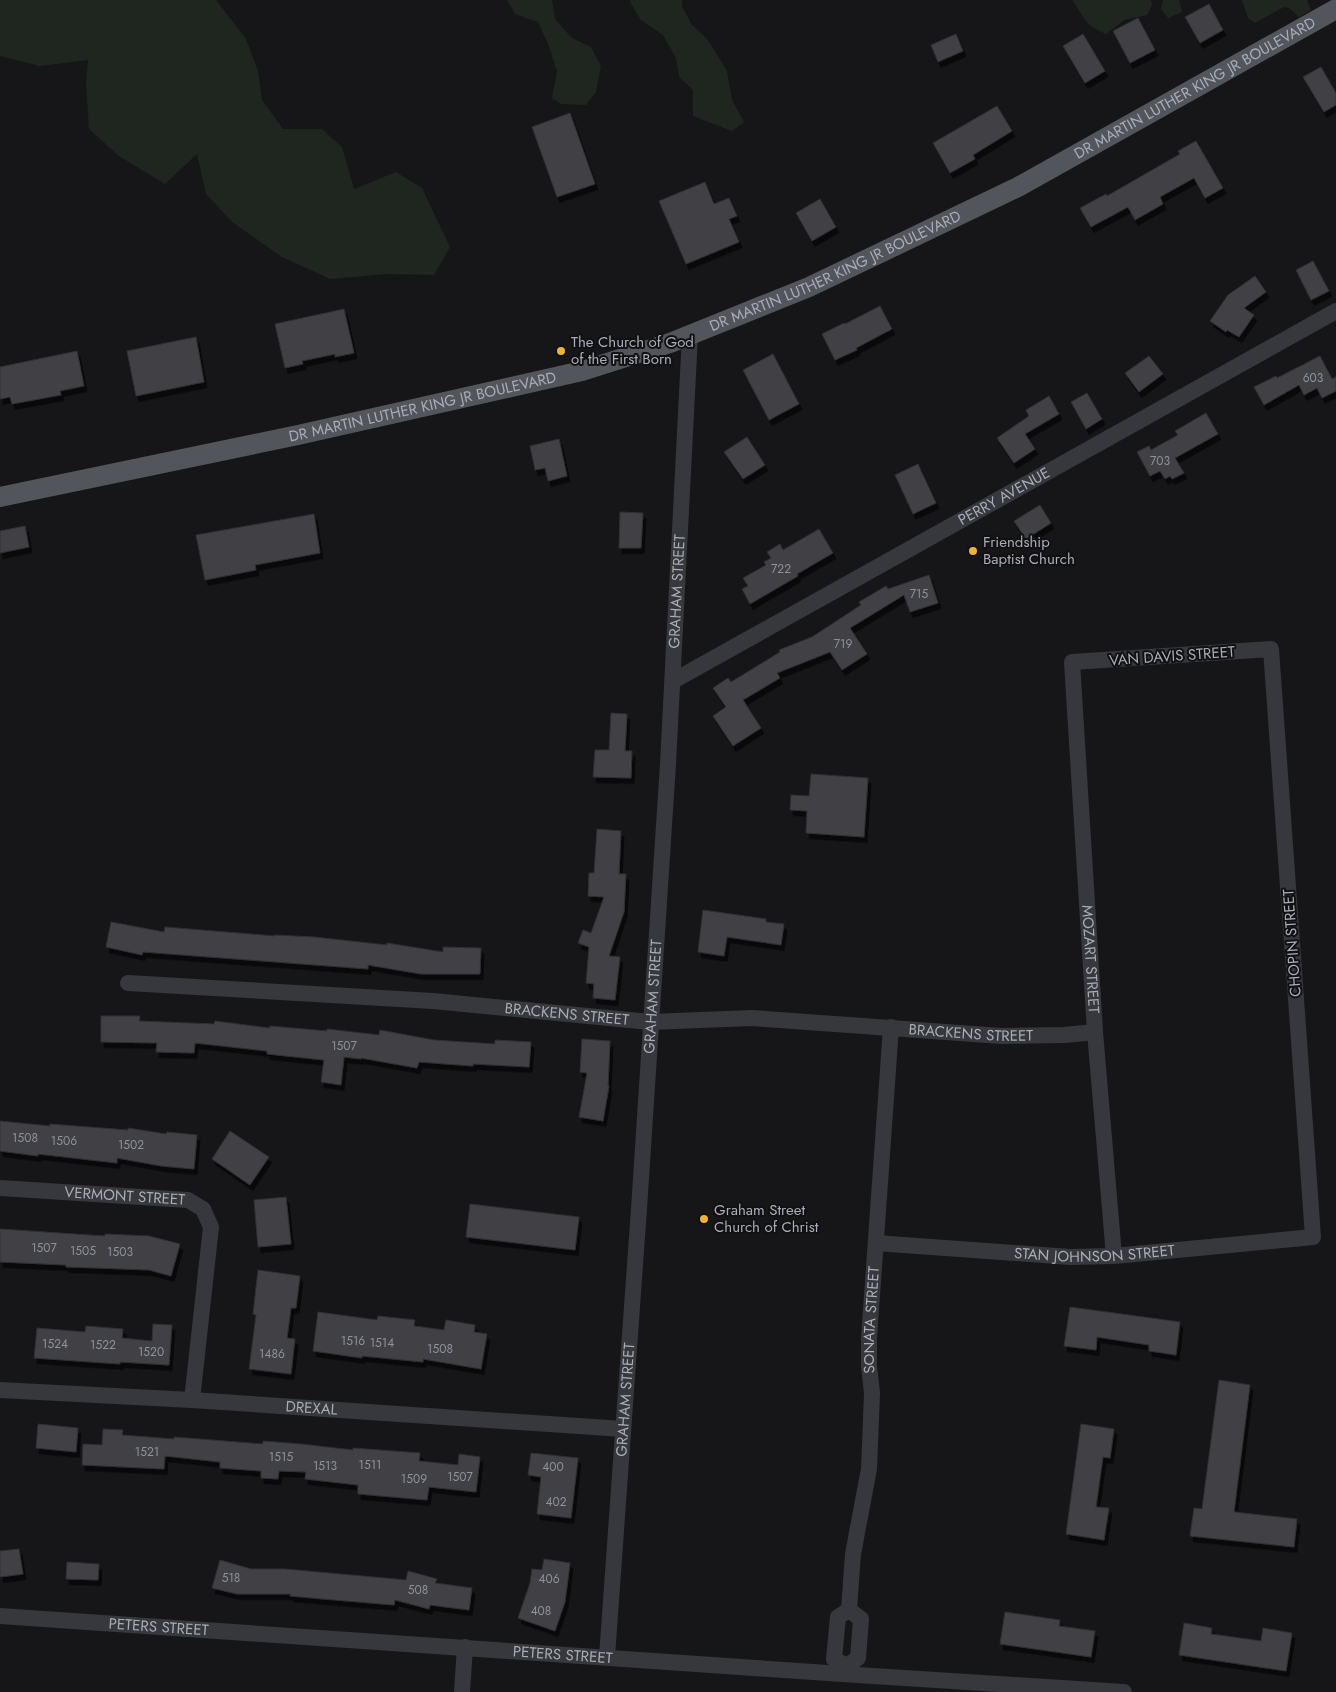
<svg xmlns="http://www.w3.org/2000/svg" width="1336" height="1692" viewBox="0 0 1336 1692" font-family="Jost,sans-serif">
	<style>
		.green { fill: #1e261f }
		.building { fill: #404145; stroke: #303034; filter: url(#shadow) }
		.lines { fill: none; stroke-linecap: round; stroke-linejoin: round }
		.minor { stroke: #37383d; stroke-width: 16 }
		.major { stroke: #53555c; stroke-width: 20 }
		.poi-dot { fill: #f2b134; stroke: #111113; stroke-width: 2 }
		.labels { text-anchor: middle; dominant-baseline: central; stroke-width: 4; stroke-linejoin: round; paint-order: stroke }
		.number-label { font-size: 12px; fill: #8e929b }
		.street-label { font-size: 15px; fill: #a8adb8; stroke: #111113 }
		.poi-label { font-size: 15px; fill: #a8adb8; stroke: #111113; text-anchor: start }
	</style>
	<defs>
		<filter id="shadow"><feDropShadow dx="3" dy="5.5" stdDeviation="0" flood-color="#0009"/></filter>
	</defs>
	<rect width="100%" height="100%" fill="#161618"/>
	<g class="green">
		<path d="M0,0H216L246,39L258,71L262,100L283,129H322L342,147L354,189L396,172L422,188L450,247L434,275L386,274L330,279L282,257L232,222L206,194L197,154L165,184L119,156L89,129L86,83L88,60L40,66L0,56Z"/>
		<path d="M507,0H552L555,19L572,38L591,47L601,66L596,92L586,105L561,104L552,98L557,72L549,46L538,22L515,14Z"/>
		<path d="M631,0H682V6L692,25L708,40L727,71L732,100L744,122L732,131L693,116V90L679,77L676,58L663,35L641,20L630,2Z"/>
		<path d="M1072,0H1151L1152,5L1147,15L1124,20L1106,34C1084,25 1085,18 1072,0Z"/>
		<path d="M1163,0H1179L1182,12L1168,18L1161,9Z"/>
		<path d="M1242,0H1307L1311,10L1299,17L1289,8L1284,7L1255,23L1248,18Z"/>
	</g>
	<g class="building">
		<path d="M1209,4L1223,30L1200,43L1185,17Z"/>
		<path d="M1138,18L1155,50L1130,63L1113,31Z"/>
		<path d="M956,34L963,51L938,62L931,45Z"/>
		<path d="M1083,34L1105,71L1085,83L1063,46Z"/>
		<path d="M1321,67L1336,93V105L1324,112L1303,77Z"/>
		<path d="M997,106L1012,131L973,155L975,159L950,173L933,143Z"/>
		<path d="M570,113L595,184L557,197L532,127Z"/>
		<path d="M1196,141L1223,188L1205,198L1194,178L1160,197L1163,204L1135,220L1128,207L1091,227L1080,208L1106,194L1107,196L1180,154L1178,151Z"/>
		<path d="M705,182L714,204L729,198L737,216L729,219L739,242L686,264L659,201Z"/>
		<path d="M820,199L836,227L812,241L796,213Z"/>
		<path d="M1313,261L1329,291L1311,300L1296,270Z"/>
		<path d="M1255,276L1266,292L1244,308L1254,315L1239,337L1227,330L1226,332L1210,321L1228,295Z"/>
		<path d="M880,306L892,329L856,348L857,350L835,360L822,334L844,323L845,324Z"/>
		<path d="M344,309L354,353L335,357V354L302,361L303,364L285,368L275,324Z"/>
		<path d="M196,337L204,382L136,396L127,351Z"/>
		<path d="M77,351L84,386L60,391L61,395L12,404L10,397L0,399V367Z"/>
		<path d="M773,354L799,404L769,420L743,370Z"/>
		<path d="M1149,356L1163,374L1139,392L1125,373Z"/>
		<path d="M1320,356L1332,379L1336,377V391L1322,398L1317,388L1304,395L1299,385L1264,405L1254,387L1276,376L1277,378Z"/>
		<path d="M1087,393L1102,419L1086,429L1071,402Z"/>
		<path d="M1049,396L1059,414L1025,434L1035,449L1014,463L997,438L1029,416L1026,410Z"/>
		<path d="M1206,413L1218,434L1175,458L1184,473L1172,479L1170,476L1165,479L1160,471L1150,476L1137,452L1149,446L1151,450L1178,435L1175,431Z"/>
		<path d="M747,437L765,465L743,479L724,452Z"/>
		<path d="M559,439L567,476L548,481L545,468L535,470L530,446Z"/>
		<path d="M918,464L936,503L913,514L895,475Z"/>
		<path d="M1040,505L1051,523L1026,539L1014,521Z"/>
		<path d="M620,512L643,513L641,548H619Z"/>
		<path d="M314,514L320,553L255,565L256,570L205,580L196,535Z"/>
		<path d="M25,526L29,547L0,553V531Z"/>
		<path d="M819,529L833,553L797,574L798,576L750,604L742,589L748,586L743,578L766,565L764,562L771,558L767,552L780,544L783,550Z"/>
		<path d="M929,575L938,603L910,612L904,595L850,628L867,654L842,670L830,652L777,673L780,678L743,700L761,728L733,746L713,716L726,707L713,688L728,678L731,682L780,652L779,650L812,637L861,605L859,602L886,586L888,589Z"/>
		<path d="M611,713L627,714L625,751H632L631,778L593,777L595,750H609Z"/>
		<path d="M811,774L868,778L864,837L806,833L807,811L790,810L791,795L809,796Z"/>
		<path d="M597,829L621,831L619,874H626L624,912L609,956L620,957L615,1000L593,998L594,984L586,983L589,947L578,943L583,930L591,933L604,897L588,896L589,873H594Z"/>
		<path d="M703,910L766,919V922L784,924L781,945L727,937L724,956L698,952Z"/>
		<path d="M111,922L164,932L165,927L275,936V935L314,937L387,945V943L443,952V947L481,948L480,974H421L368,965V969L143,952L142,955L106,947Z"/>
		<path d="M101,1016H140L139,1021L214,1024L215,1021L269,1028L270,1026L327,1031V1029L379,1035L380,1030L434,1040L495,1044V1040L531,1042L529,1067L473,1064V1066L419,1062L417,1068L361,1058V1059L344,1057L341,1085L321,1082L324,1060L267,1054V1051L195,1043L194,1053L156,1052L157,1043L101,1042Z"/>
		<path d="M582,1039L610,1041L608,1086H609L603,1121L579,1117L587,1073L580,1072Z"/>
		<path d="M0,1121L50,1126V1124L128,1130V1128L166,1134L167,1132L197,1135L194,1169L161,1166L117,1158V1163L38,1154V1156L0,1151Z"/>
		<path d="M230,1131L269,1157L250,1185L212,1159Z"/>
		<path d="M286,1197L291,1244L258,1247L254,1200Z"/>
		<path d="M470,1204L579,1217L575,1250L466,1237Z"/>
		<path d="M0,1229L105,1236V1234L149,1236L180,1244L171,1276L149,1270L97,1268L66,1267V1265L0,1262Z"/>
		<path d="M258,1270L300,1276L296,1308H291L287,1338L295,1339L291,1374L249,1369L256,1315L253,1314Z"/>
		<path d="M1070,1307L1180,1322L1176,1355L1149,1351V1345L1097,1337L1096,1350L1064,1346Z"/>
		<path d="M318,1312L377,1320L378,1316L415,1320L414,1326L444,1330L446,1320L475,1325L474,1332L487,1334L481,1369L423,1359V1362L362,1356V1358L313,1351Z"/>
		<path d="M153,1324L172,1325L169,1365L120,1362V1364L34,1358L37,1328L85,1332L86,1326L123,1329L122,1338L152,1341Z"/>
		<path d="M1219,1380L1250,1385L1234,1512L1297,1519L1294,1547L1190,1536L1194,1508L1202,1509Z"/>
		<path d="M38,1424L78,1428L76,1452L36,1448Z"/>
		<path d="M1081,1424L1114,1429L1110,1458L1103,1457L1096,1507L1109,1508L1104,1540L1066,1534Z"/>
		<path d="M103,1429L123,1430L122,1435L174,1439V1437L263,1444V1441L301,1444L353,1450V1448L420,1453L419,1461L458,1465L459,1454L480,1457L476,1492L429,1487L427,1500L358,1494V1485L305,1479L306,1472L279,1471L278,1479L261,1478V1471L220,1468V1462L165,1456L164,1469L82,1465L83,1444L102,1445Z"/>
		<path d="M531,1453L578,1458L571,1518L537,1514L541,1477L528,1475Z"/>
		<path d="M19,1549L23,1574L0,1577V1551Z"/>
		<path d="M544,1559L570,1563L565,1602L555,1631L518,1618L530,1583L532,1569L542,1570Z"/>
		<path d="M220,1560L251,1569H285L406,1580L408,1571L437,1579L435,1583L472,1588L469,1610L430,1605L429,1609L395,1600L394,1605L323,1599L290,1596V1594H237L212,1588Z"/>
		<path d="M67,1562L99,1564L98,1580L66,1579Z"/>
		<path d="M1005,1612L1060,1620L1059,1626L1095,1631L1091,1657L1000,1644Z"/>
		<path d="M1184,1623L1212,1628L1211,1634L1261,1641L1263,1628L1292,1633L1286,1671L1179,1655Z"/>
	</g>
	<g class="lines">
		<g class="minor">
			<path id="s1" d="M673,681L1336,311"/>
			<path id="s2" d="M128,983L433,1001L650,1022L752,1018L1001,1036L1064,1035L1095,1032"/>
			<path id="s3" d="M0,1188L188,1200L203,1209L211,1227L192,1400"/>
			<path id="s4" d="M876,1243L1070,1257L1114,1256L1313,1237L1271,649L1072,662L1095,1032L1114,1256"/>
			<path id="s5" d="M0,1390L192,1400L623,1429"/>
			<path id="s6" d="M849,1610L853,1554L869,1469L872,1393L869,1366V1338L891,1027"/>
			<path id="s7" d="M0,1616L842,1674L1124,1692"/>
			<path id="s8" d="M607,1657L639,1209L668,764L690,335"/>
			<path d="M847,1666L834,1659L838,1617L849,1610"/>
			<path d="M847,1666L858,1658L861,1619L849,1610"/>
			<path d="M462,1692L465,1647"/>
		</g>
		<path class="major" id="s9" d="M0,497L298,435L582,371L670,343L809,287L1018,187L1336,9"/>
	</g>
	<g class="poi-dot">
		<circle cx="561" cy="351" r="5"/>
		<circle cx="973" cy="551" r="5"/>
		<circle cx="704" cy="1219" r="5"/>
	</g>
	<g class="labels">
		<g class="number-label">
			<text x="1313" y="378">603</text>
			<text x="1160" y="461">703</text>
			<text x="781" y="569">722</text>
			<text x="919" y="594">715</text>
			<text x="843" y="644">719</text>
			<text x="344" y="1046">1507</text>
			<text x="25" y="1138">1508</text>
			<text x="64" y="1141">1506</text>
			<text x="131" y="1145">1502</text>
			<text x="44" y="1248">1507</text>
			<text x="83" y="1251">1505</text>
			<text x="120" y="1252">1503</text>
			<text x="353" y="1341">1516</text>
			<text x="382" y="1343">1514</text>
			<text x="55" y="1344">1524</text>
			<text x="103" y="1345">1522</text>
			<text x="440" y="1349">1508</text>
			<text x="151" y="1352">1520</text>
			<text x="272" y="1354">1486</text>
			<text x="147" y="1452">1521</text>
			<text x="281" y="1457">1515</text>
			<text x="370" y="1465">1511</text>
			<text x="325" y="1466">1513</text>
			<text x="553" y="1467">400</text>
			<text x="460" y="1477">1507</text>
			<text x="414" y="1479">1509</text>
			<text x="556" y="1502">402</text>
			<text x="231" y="1578">518</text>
			<text x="549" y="1579">406</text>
			<text x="418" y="1590">508</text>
			<text x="541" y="1611">408</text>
		</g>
		<g class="street-label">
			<text stroke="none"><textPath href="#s9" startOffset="1272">DR MARTIN LUTHER KING JR BOULEVARD</textPath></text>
			<text stroke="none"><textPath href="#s9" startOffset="868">DR MARTIN LUTHER KING JR BOULEVARD</textPath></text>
			<text stroke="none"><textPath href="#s9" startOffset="432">DR MARTIN LUTHER KING JR BOULEVARD</textPath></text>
			<text stroke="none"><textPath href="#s1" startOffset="379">PERRY AVENUE</textPath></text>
			<text stroke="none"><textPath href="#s8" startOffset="1068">GRAHAM STREET</textPath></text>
			<text transform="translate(1172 656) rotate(-4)">VAN DAVIS STREET</text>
			<text transform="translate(1292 943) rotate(-94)">CHOPIN STREET</text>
			<text stroke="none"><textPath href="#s4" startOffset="1525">MOZART STREET</textPath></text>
			<text stroke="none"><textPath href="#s8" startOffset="662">GRAHAM STREET</textPath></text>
			<text stroke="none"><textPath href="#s2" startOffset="440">BRACKENS STREET</textPath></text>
			<text stroke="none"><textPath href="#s2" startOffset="845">BRACKENS STREET</textPath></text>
			<text stroke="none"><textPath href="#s3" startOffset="125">VERMONT STREET</textPath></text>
			<text stroke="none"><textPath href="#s4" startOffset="219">STAN JOHNSON STREET</textPath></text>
			<text stroke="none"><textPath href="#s6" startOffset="292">SONATA STREET</textPath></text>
			<text stroke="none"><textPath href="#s8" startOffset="258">GRAHAM STREET</textPath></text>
			<text stroke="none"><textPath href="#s5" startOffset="312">DREXAL</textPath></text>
			<text stroke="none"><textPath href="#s7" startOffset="159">PETERS STREET</textPath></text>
			<text stroke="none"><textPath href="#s7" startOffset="564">PETERS STREET</textPath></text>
		</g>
		<g class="poi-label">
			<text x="571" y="342">The Church of God<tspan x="571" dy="17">of the First Born</tspan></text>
			<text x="983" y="542">Friendship<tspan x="983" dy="17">Baptist Church</tspan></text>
			<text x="714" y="1210">Graham Street<tspan x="714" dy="17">Church of Christ</tspan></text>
		</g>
	</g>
</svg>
